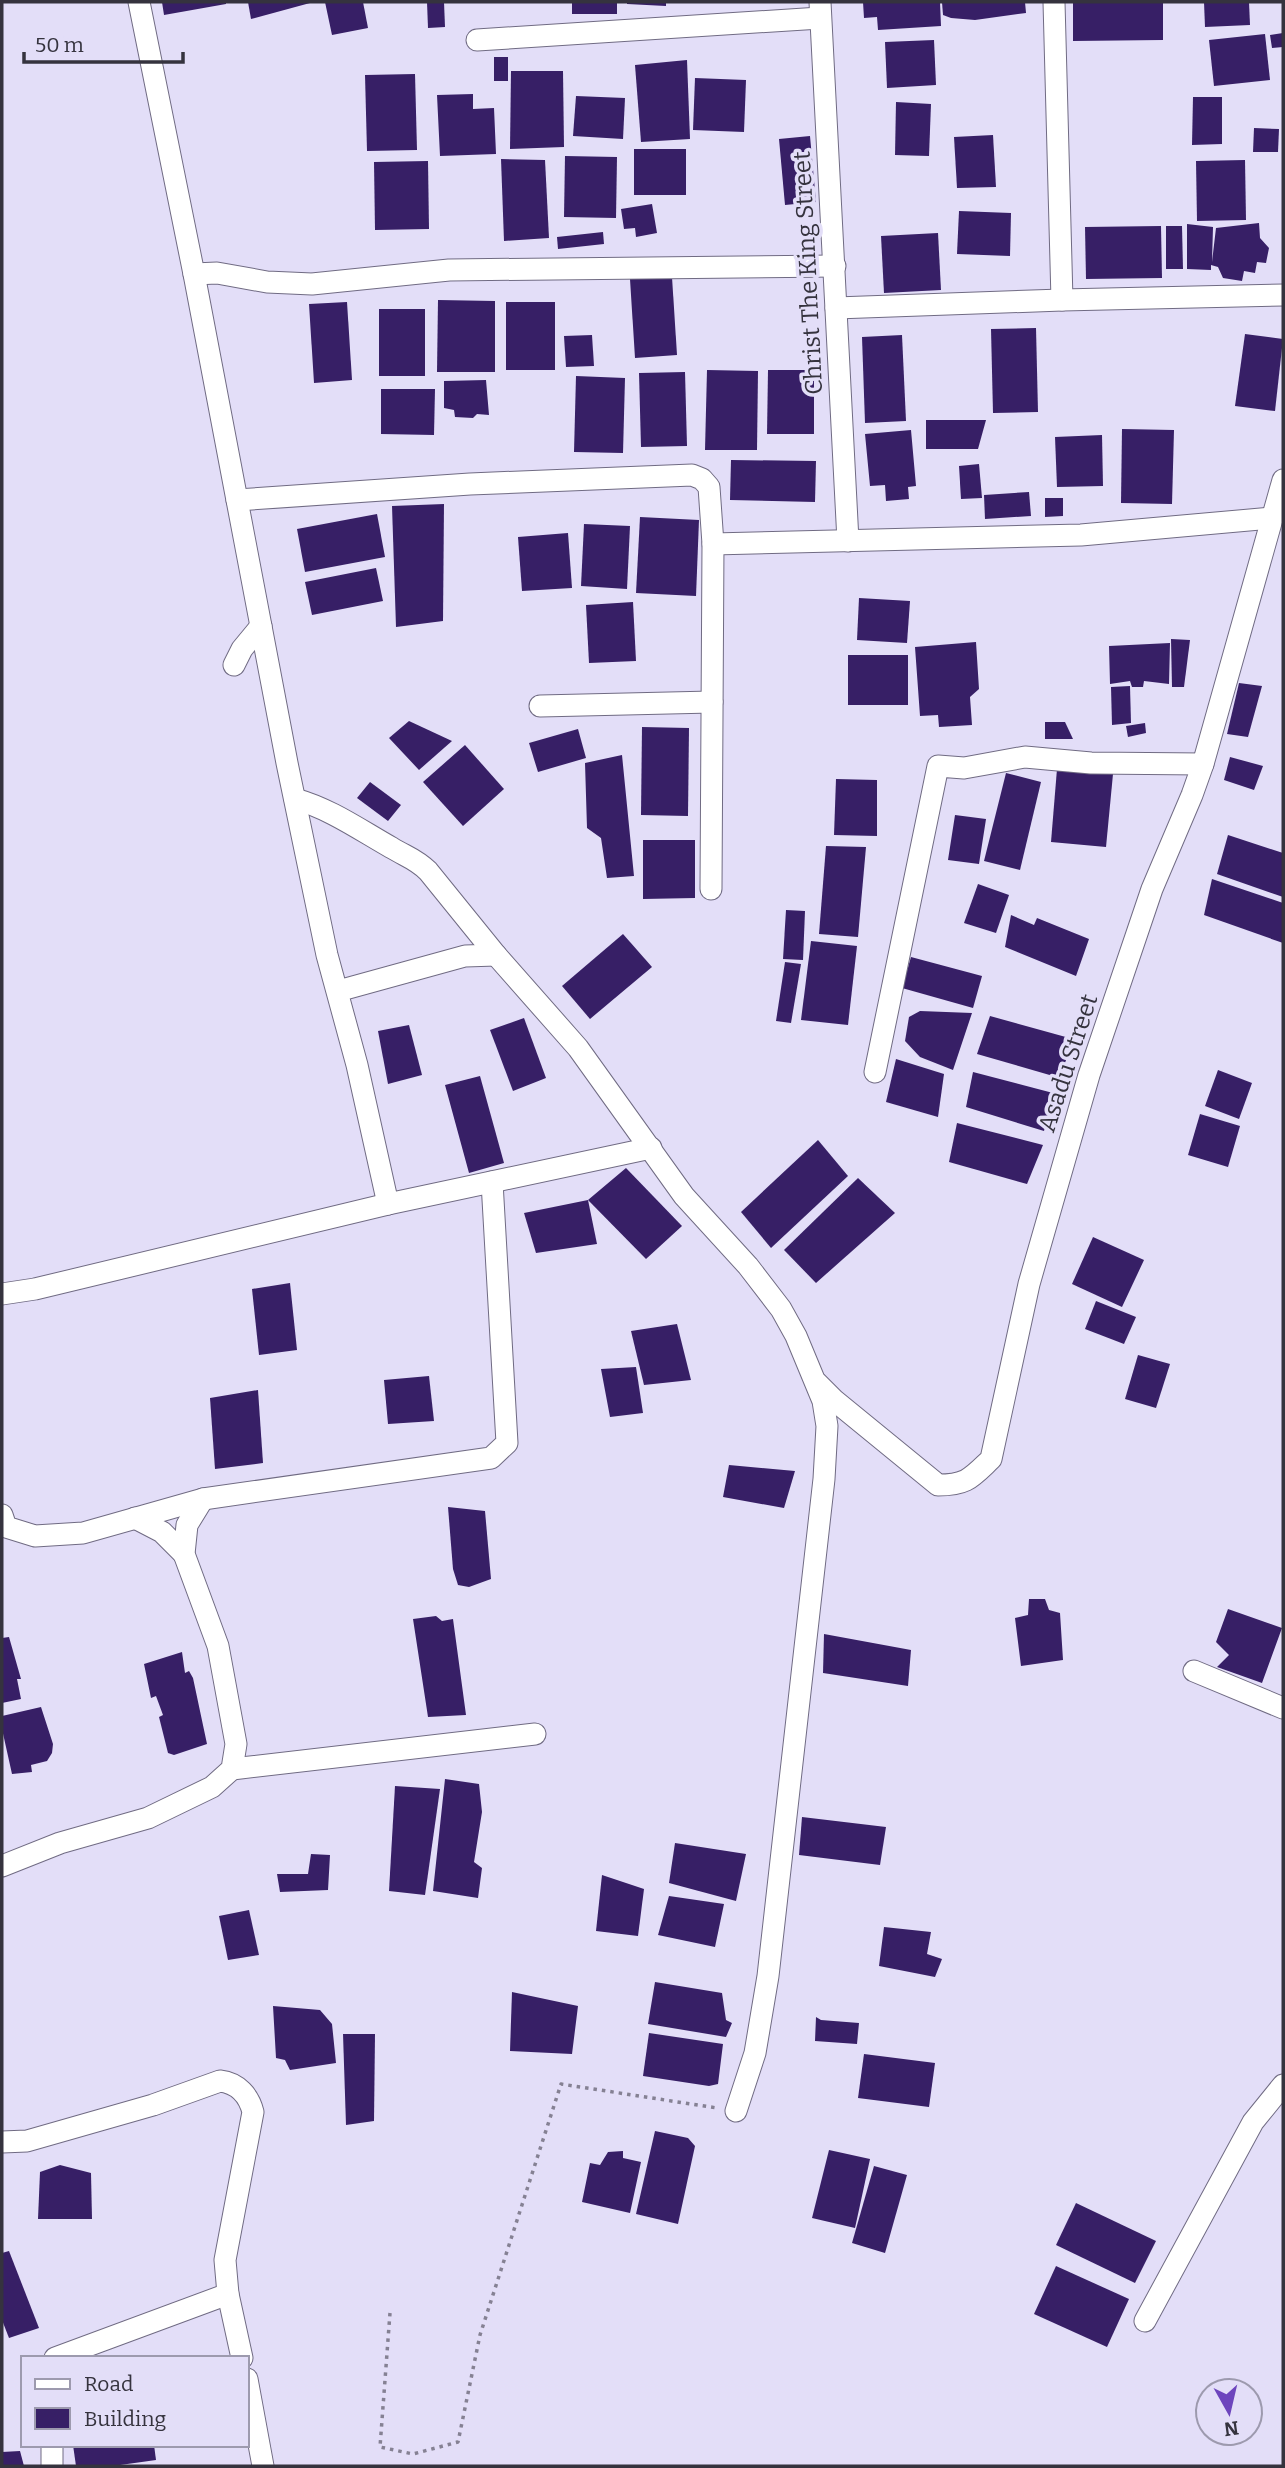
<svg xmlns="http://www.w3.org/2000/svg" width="1285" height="2468" viewBox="0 0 1285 2468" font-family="Bitter,serif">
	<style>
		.building { fill: #371f66 }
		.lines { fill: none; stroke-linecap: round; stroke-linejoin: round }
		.minor-casing { stroke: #706b83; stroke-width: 23 }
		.path { stroke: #858193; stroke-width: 3.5; stroke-dasharray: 3.5 5; stroke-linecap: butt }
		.minor { stroke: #fff; stroke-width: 21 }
		.labels { text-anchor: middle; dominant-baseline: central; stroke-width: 7; stroke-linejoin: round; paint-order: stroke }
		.street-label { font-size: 24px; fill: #35333e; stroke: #e3def8 }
	</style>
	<rect width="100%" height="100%" fill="#e3def8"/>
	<g class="building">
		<path d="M162,2H226V4L164,15Z"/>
		<path d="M248,2H310V3L251,19Z"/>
		<path d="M325,2H363L368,28L332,35Z"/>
		<path d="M427,2H444L445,27L428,28Z"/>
		<rect x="572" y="2" width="45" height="12"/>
		<path d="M627,2H666V6L627,4Z"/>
		<path d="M863,2H940L941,26L878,30L877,17L864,18Z"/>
		<path d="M942,2H1025L1026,13L975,20L951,18L943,15Z"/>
		<path d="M1073,2H1163V40L1073,41Z"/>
		<path d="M1204,2H1249L1250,25L1205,27Z"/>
		<path d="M1283,33V47L1272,48L1270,35Z"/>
		<path d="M1265,34L1270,80L1214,86L1209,40Z"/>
		<path d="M934,40L936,85L887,88L885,42Z"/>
		<rect x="494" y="57" width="14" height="24"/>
		<path d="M687,60L690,139L641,142L635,65Z"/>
		<path d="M511,71H563L564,147L510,149Z"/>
		<path d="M415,74L417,150L367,151L365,75Z"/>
		<path d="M695,78L746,80L744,132L693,130Z"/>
		<path d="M473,94V109L494,108L496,154L440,156L437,95Z"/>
		<path d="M576,96L625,98L623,139L573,136Z"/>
		<path d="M1193,97H1222V144L1192,145Z"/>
		<path d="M896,102L931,104L929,156L895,155Z"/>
		<path d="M1254,128L1279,129L1278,152H1253Z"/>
		<path d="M993,135L996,187L957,188L954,137Z"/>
		<path d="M810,136L816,202L785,205L779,139Z"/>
		<rect x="634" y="149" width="52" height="46"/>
		<path d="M565,156L617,157L616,218L564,217Z"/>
		<path d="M501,159L545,160L549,238L504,241Z"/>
		<path d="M1245,160L1246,220L1197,221L1196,161Z"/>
		<path d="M428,161L429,229L375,230L374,162Z"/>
		<path d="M652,204L657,233L636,237L635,228L624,229L621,209Z"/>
		<path d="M959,211L1011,213L1010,256L957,254Z"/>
		<path d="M1259,223L1260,238L1269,248L1266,263L1257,262L1255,273L1244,271L1242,281L1223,278L1218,267L1211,265V270L1187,269V224L1213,227L1212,262L1216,228Z"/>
		<path d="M1161,226L1162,278L1086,279L1085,227Z"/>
		<path d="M1166,226H1182L1183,269H1166Z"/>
		<path d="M603,232L604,244L558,249L557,237Z"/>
		<path d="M938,233L941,290L884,293L881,236Z"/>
		<path d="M672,277L677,355L635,358L630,279Z"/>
		<path d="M438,300L495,301V372H437Z"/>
		<path d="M347,302L352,380L314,383L309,304Z"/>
		<rect x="506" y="302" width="49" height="68"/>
		<rect x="379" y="309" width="46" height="67"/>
		<path d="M1036,328L1038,412L993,413L991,329Z"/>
		<path d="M1245,334L1283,339L1275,411L1235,406Z"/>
		<path d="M592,335L594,366L566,367L564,336Z"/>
		<path d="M902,335L906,421L865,423L862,337Z"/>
		<path d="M707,370L758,371L757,450H705Z"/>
		<path d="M768,370H814V434H767Z"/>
		<path d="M685,372L687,446L641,447L639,373Z"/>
		<path d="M576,376L625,378L623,453L574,452Z"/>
		<path d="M486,380L489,415L477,414L473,418L455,417L454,410L444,408V381Z"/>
		<path d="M381,389H435L434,435L381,434Z"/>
		<path d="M926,420H986L978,449H926Z"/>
		<path d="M1122,429L1174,430L1172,504L1121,503Z"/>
		<path d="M911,430L916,486L908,487L909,499L886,501L885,485L870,486L865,434Z"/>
		<path d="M1102,435L1103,486L1057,487L1055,437Z"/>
		<path d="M731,460L816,461L815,502L730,500Z"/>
		<path d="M979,464L982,498L961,499L959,466Z"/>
		<path d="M1029,492L1031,516L985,519L984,495Z"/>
		<path d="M1045,498H1063V516L1045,517Z"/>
		<path d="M444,504L443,621L396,627L392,506Z"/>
		<path d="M377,514L385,557L305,572L297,529Z"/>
		<path d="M640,517L699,520L696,596L636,593Z"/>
		<path d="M584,524L630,526L627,589L581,586Z"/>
		<path d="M568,533L572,588L522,591L518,537Z"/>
		<path d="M376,568L383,601L312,615L305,582Z"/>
		<path d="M859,598L910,601L907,643L857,640Z"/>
		<path d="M633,602L636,661L589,663L586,605Z"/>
		<path d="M1171,639L1190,640L1184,687H1172Z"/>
		<path d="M976,642L979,689L970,697L972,725L939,727L938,715L920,716L915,647Z"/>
		<path d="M1170,643L1169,684L1144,681L1143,687H1132L1130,681L1110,684L1109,646Z"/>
		<rect x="848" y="655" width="60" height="50"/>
		<path d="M1239,683L1262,686L1248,737L1227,734Z"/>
		<path d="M1130,686L1131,723L1112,725L1111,687Z"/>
		<path d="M409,721L452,741L419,770L389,738Z"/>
		<path d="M1045,722H1065L1073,739H1045Z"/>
		<path d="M1145,723L1146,733L1128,737L1126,726Z"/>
		<path d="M642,727L689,728L688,816L641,815Z"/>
		<path d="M578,729L586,758L538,772L529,743Z"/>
		<path d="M465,745L504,789L463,826L423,782Z"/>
		<path d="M622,755L634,876L607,878L601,838L587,828L585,763Z"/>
		<path d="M1230,757L1263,766L1254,790L1224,780Z"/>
		<path d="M1057,769L1113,774L1106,847L1051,842Z"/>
		<path d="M1006,773L1041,782L1020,870L984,861Z"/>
		<path d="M836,779L877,780V836L834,835Z"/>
		<path d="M370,782L401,805L388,821L357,798Z"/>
		<path d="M955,815L986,819L979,864L948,860Z"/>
		<path d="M1228,835L1283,853V897L1217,874Z"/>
		<path d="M643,840H695V898L643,899Z"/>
		<path d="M826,846L866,847L858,937L819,934Z"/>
		<path d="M1212,879L1283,903V943L1204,915Z"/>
		<path d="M978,884L1009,895L996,933L964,923Z"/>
		<path d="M786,910L805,911L803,960L783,959Z"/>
		<path d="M1011,915L1034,925L1037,918L1089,939L1076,976L1005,947Z"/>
		<path d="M623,934L652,967L590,1019L562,986Z"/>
		<path d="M811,941L857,946L848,1025L801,1020Z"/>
		<path d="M911,957L982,976L973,1008L902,988Z"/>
		<path d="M785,962L801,964L791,1023L776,1021Z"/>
		<path d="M920,1011L972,1013L953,1070L920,1057L905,1041L909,1017Z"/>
		<path d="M990,1016L1073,1039L1060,1078L977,1054Z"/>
		<path d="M524,1018L546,1078L513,1091L490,1030Z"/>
		<path d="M409,1025L422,1075L388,1084L378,1031Z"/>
		<path d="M896,1059L944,1074L938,1117L886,1102Z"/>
		<path d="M1218,1070L1252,1083L1239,1119L1205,1106Z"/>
		<path d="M973,1072L1053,1093L1044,1131L966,1107Z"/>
		<path d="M480,1076L504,1163L469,1173L445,1085Z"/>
		<path d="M1200,1114L1240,1126L1228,1167L1188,1155Z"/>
		<path d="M957,1123L1043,1145L1027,1184L949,1162Z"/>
		<path d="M818,1140L848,1176L771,1248L741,1212Z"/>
		<path d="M626,1168L682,1226L646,1259L588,1200Z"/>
		<path d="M858,1178L895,1213L816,1283L784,1250Z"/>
		<path d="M588,1200L597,1244L536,1253L524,1213Z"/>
		<path d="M1093,1237L1144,1260L1122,1307L1072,1284Z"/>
		<path d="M290,1283L297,1350L259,1355L252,1289Z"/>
		<path d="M1096,1301L1136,1317L1124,1344L1085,1329Z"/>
		<path d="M677,1324L691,1380L644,1385L631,1331Z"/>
		<path d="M1138,1355L1170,1364L1156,1408L1125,1399Z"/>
		<path d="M636,1367L643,1413L610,1417L601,1369Z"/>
		<path d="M429,1376L434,1421L388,1424L384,1380Z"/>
		<path d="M258,1390L263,1463L215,1469L210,1398Z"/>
		<path d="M729,1465L795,1471L784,1508L723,1497Z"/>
		<path d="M448,1507L485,1511L491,1579L469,1587L458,1585L453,1569Z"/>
		<path d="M1029,1599H1045L1049,1610L1060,1613L1063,1660L1021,1666L1015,1618L1028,1615Z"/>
		<path d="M1228,1609L1282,1628L1262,1683L1217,1667L1229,1655L1216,1642Z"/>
		<path d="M436,1616L442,1621L453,1619L466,1715L428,1717L413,1619Z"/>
		<path d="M824,1634L911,1650L908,1686L823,1673Z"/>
		<path d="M9,1637L21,1679H17L21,1699L2,1703V1638Z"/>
		<path d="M182,1652L185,1673L189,1671L193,1678L207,1744L174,1755L168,1753L159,1717L163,1715L156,1696L151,1698L144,1664Z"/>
		<path d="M41,1707L53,1744L52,1753L47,1761L31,1765L32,1772L12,1774L2,1729V1716Z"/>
		<path d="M445,1779L479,1784L482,1812L474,1862L482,1868L478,1898L433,1891Z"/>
		<path d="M395,1786L440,1789L425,1895L389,1891Z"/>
		<path d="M802,1817L886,1827L880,1865L799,1855Z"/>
		<path d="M675,1843L746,1854L736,1901L669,1883Z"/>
		<path d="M311,1854L330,1855L328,1890L280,1892L277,1874H308Z"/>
		<path d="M602,1875L644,1889L638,1936L596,1931Z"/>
		<path d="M669,1896L724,1904L715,1947L658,1935Z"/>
		<path d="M249,1910L259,1955L228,1960L219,1916Z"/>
		<path d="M884,1927L931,1932L927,1954L942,1959L935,1977L879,1966Z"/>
		<path d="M655,1982L722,1993L726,2020L732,2023L726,2037L648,2024Z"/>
		<path d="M512,1992L578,2006L572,2054L510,2051Z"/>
		<path d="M273,2006L320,2010L332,2024L336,2063L290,2070L285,2060L276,2058Z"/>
		<path d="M816,2017L821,2020L859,2023L857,2044L815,2041Z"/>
		<path d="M649,2033L723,2044L718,2084L709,2086L643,2076Z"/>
		<path d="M343,2034H375L374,2121L346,2125Z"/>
		<path d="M864,2054L935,2063L929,2107L858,2098Z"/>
		<path d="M655,2131L688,2138L695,2146L678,2224L636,2214Z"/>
		<path d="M829,2150L870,2159L855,2228L812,2218Z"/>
		<path d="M623,2151V2158L641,2162L630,2213L582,2202L590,2163L600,2165L608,2152Z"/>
		<path d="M60,2165L91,2173L92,2219H38L40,2172Z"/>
		<path d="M874,2166L907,2175L885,2253L852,2243Z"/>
		<path d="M1076,2203L1156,2241L1135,2283L1056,2245Z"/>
		<path d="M9,2251L39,2328L9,2338L2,2320V2253Z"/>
		<path d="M1056,2266L1129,2299L1107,2347L1034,2314Z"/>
		<path d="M73,2445H154L156,2460L113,2466H76Z"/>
		<path d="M20,2451L24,2466H2V2452Z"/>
	</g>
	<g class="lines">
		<g class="minor-casing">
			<g id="minor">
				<path d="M139,2L194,274L287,763L327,955L357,1065L388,1204"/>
				<path d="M820,2L848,541"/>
				<path d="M1054,2L1062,300"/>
				<path d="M477,40L820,18"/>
				<path d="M194,274L217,273L267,282L312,284L449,270L835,266"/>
				<path d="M836,308L1062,300L1283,295"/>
				<path d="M237,500L470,484L692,475L702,479L709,487L713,544L711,889"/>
				<path d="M713,544L1081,535L1272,518"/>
				<path d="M234,665L242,649L261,626"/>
				<path d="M540,706L712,702"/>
				<path d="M295,799C331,809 360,830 392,848C407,857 416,859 428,871L496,955L578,1048L684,1196L748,1266L781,1309L796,1336L823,1401L827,1426L824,1479L768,1976L755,2053L736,2111"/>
				<path d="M338,991L465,956L496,955"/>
				<path d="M875,1072L938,766L964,768L1025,757L1091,763L1203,764"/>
				<path d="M2,1294L35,1289L388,1204L651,1148"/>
				<path d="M817,1383L834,1400L938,1485C967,1485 971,1478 991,1459L1029,1284L1089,1075L1152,889L1192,795L1203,764L1283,480"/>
				<path d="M2,1515L6,1527L35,1536L83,1533L203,1499L491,1458L507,1443L492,1182"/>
				<path d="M135,1518L162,1532L184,1554"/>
				<path d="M1194,1671L1283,1708"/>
				<path d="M232,1769L535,1734"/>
				<path d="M2,1866L60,1843L148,1818L212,1787L232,1769L236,1744L218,1646L184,1554L187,1525L203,1499"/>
				<path d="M2,2142L27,2141L153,2105L220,2081C238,2083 249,2096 253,2112L225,2260L228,2294L242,2358"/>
				<path d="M1145,2321L1253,2122L1283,2085"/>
				<path d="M55,2358L228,2294"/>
				<path d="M247,2379L263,2466"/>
				<path d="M52,2445V2466"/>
			</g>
		</g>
		<path class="path" d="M390,2313L380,2447L413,2454L458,2442L480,2335L561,2084L717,2108"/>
		<use href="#minor" class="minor"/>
	</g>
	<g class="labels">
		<g class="street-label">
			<text transform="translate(808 273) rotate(-93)">Christ The King Street</text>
			<text transform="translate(1068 1063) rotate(-72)">Asadu Street</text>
		</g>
	</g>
	<rect width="1285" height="2468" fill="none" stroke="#35333e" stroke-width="7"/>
	<rect x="21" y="2356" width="228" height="91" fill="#e3def8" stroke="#9d9aae" stroke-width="2"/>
	<rect x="35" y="2379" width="35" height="10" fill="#ffffff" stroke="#9d9aae" stroke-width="2"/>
	<text x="84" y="2391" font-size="21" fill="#35333e">Road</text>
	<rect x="35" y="2408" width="35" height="21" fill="#371f66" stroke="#9d9aae" stroke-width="2"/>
	<text x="84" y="2426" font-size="21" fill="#35333e">Building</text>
	<g transform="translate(1229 2412) rotate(172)"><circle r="33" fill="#e3def8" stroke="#9d9aae" stroke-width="2"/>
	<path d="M0-5L12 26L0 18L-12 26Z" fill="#6d45bd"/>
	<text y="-10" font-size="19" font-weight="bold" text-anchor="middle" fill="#35333e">N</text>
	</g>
	<path d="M24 52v10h159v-10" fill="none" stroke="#35333e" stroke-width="3.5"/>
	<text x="35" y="52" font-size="21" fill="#35333e" stroke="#e3def8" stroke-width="5" paint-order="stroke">50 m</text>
</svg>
